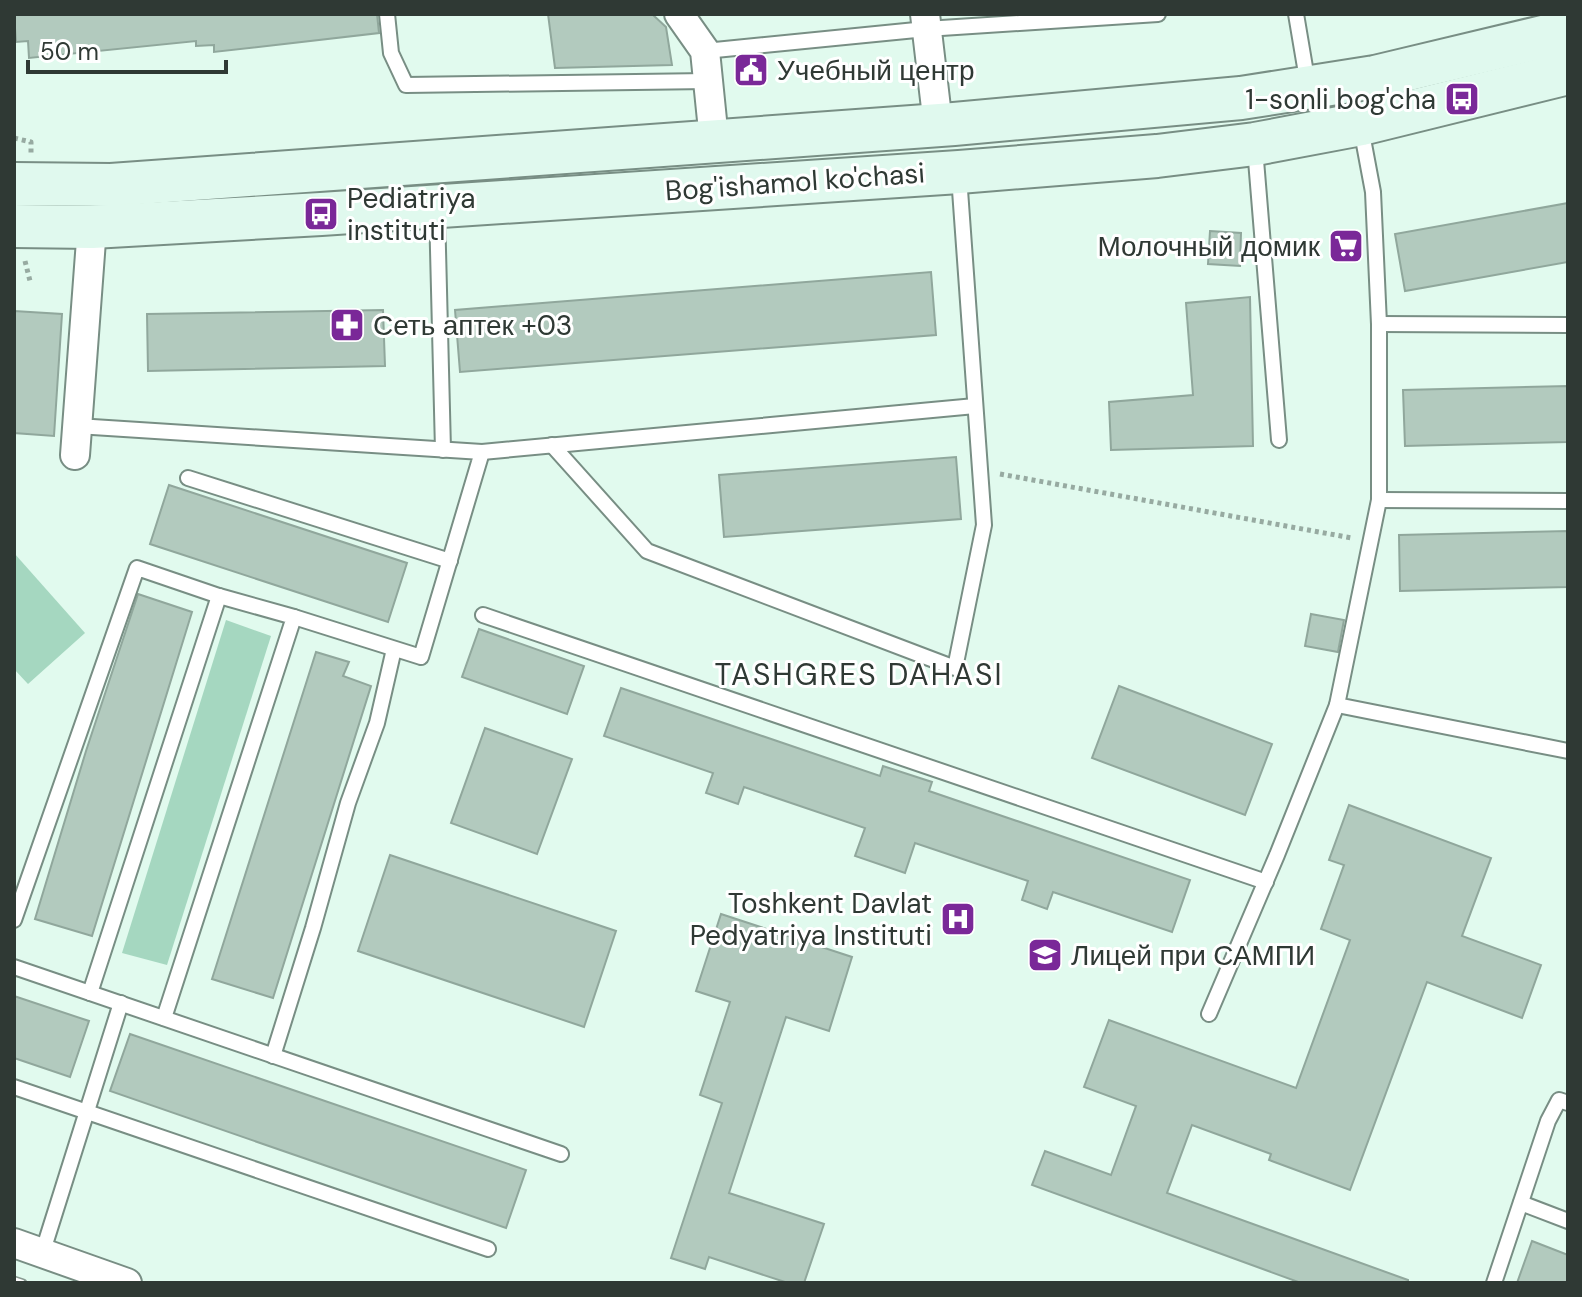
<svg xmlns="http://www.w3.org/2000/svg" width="1582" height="1297" viewBox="0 0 1582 1297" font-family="'DM Sans',sans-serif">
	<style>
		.green { fill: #a5d7c0 }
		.building { fill: #b2cabe; stroke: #90a79c; stroke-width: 2 }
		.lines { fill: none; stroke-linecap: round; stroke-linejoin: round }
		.service-casing { stroke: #788e84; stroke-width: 18 }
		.minor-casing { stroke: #788e84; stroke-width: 32 }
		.secondary-casing { stroke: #788e84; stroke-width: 46 }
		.path { stroke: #97aaa1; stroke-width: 5; stroke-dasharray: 4 4; stroke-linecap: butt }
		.service { stroke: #fff; stroke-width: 14 }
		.minor { stroke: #fff; stroke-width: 28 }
		.secondary { stroke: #e0f9ee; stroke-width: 42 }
		.rail-casing { stroke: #899a92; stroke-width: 9 }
		.rail { stroke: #fff; stroke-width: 6; stroke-dasharray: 18; stroke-linecap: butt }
		.labels { text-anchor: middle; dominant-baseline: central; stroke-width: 6; stroke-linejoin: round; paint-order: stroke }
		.poi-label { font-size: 28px; fill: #2f3934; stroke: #fff; text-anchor: start }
		.street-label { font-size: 28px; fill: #2f3934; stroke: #fff }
		.neighbourhood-label { font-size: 30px; letter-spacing: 2px; fill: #2f3934; stroke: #fff }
	</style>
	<rect width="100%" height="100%" fill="#e1faee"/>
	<g class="green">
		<path d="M14,553L85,633L28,684L14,669Z"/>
		<path d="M226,620L271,636L167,965L122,953Z"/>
	</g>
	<g class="building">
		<path d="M14,14H377L379,33L214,52V45L196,46V41L29,58L28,41L16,42Z"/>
		<path d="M548,14H652L666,27L672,65L555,68Z"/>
		<path d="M1568,203V262L1405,291L1395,234Z"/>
		<path d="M1210,231L1241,233L1240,266L1208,264Z"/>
		<path d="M931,272L936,335L460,372L455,310Z"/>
		<path d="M1250,297L1253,446L1111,450L1109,402L1193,395L1186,303Z"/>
		<path d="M383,310L385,366L148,371L147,314Z"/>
		<path d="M14,311L62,314L54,436L14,433Z"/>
		<path d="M1568,386V442L1405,446L1403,390Z"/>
		<path d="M956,457L961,519L724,537L719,475Z"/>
		<path d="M169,485L407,563L388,622L150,544Z"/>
		<path d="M1568,531V587L1400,591L1399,535Z"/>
		<path d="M138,594L192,612L92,936L35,919L86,751Z"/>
		<path d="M1311,614L1344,620L1338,652L1305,646Z"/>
		<path d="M479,629L584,666L567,714L462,677Z"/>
		<path d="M316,652L349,662L343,676L371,686L273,998L212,979Z"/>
		<path d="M1119,686L1272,744L1245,815L1092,758Z"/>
		<path d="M621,688L880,776L883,766L932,782L929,791L1190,880L1172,932L1053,892L1047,909L1022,900L1028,881L915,843L905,873L855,856L865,828L744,787L738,804L706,793L713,773L604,736Z"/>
		<path d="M485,728L572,759L537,854L451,823Z"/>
		<path d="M1349,805L1491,858L1462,936L1541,965L1522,1018L1427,982L1350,1190L1269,1160L1271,1154L1192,1125L1167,1193L1408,1280V1283H1301L1032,1185L1045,1151L1111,1175L1136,1106L1084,1087L1109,1020L1296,1088L1350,940L1321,929L1344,865L1329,860Z"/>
		<path d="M390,855L616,931L584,1027L358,951Z"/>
		<path d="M721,914L852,957L829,1031L786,1017L729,1193L824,1224L804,1283H788L709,1257L705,1269L671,1258L722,1103L700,1095L730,1002L696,991Z"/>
		<path d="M14,996L89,1021L70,1077L14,1058Z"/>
		<path d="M130,1034L526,1170L506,1228L110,1091Z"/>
		<path d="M1532,1241L1568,1255V1283H1517Z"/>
	</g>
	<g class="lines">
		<g class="service-casing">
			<g id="service">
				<path d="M387,14L391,53L406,85L708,81"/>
				<path d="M1296,14L1308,85"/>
				<path d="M705,51L926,29L1158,14"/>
				<path d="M1361,128L1373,192L1379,324V500L1337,705L1568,751"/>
				<path d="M1255,148L1279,440"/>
				<path d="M437,210L443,450"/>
				<path d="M1379,324L1568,325"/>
				<path d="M77,426L482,452L421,657L294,617"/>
				<path d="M552,445L647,551L955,668L984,525L959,176"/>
				<path d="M482,452L975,406"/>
				<path d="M188,478L450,561"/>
				<path d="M1379,500L1568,501"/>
				<path d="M483,615L1266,882"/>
				<path d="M14,920L137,568L219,596L294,617L164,1018"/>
				<path d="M14,967L561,1154"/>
				<path d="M90,993L219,596"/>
				<path d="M1209,1014L1277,855L1337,705"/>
				<path d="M273,1056L313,928L348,803L377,723L394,649"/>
				<path d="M14,1087L488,1249"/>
				<path d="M1521,1203L1568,1221"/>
				<path d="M42,1254L121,1003"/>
				<path d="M1494,1283L1548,1121L1559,1100L1568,1103"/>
			</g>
		</g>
		<g class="minor-casing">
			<g id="minor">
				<path d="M679,14L705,51L714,140"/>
				<path d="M925,14L938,125"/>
				<path d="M75,455L92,227"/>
				<path d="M14,1243L127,1283"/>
			</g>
		</g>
		<g class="secondary-casing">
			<g id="secondary">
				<path d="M14,184L111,185L954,124L1241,98L1375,77L1568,31"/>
				<path d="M14,226L92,227L321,214L959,172L1157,156L1255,144L1361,124L1568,73"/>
			</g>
		</g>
		<g class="path">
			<path d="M14,138L31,142V153"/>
			<path d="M25,261L30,281"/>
			<path d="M1000,474L1352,538"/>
		</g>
		<use href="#service" class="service"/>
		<use href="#minor" class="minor"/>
		<use href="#secondary" class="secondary"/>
		<g class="rail-casing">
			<path id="rail" d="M14,1280L23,1283"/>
		</g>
		<use href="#rail" class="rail"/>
	</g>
	<defs>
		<g id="civic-square" transform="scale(1.8)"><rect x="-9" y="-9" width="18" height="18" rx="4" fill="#7a2898" stroke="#fff"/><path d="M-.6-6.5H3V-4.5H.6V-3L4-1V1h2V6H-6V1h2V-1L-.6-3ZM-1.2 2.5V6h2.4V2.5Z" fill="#fff"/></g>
		<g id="bus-square" transform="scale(1.8)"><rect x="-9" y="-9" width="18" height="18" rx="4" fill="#7a2898" stroke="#fff"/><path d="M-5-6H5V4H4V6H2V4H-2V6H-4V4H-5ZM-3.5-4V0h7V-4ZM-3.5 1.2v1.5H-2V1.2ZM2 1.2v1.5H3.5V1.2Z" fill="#fff"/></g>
		<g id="supermarket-square" transform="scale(1.8)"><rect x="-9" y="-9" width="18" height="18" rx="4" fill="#7a2898" stroke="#fff"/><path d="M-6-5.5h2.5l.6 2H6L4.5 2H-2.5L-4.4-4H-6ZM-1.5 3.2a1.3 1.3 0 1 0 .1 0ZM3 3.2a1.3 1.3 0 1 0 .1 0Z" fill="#fff"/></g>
		<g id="pharmacy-square" transform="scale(1.8)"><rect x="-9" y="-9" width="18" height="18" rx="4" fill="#7a2898" stroke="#fff"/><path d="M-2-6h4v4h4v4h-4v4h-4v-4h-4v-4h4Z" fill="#fff"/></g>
		<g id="hospital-square" transform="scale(1.8)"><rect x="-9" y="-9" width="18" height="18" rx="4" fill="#7a2898" stroke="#fff"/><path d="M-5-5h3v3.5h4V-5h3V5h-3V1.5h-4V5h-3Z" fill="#fff"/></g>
		<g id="university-square" transform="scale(1.8)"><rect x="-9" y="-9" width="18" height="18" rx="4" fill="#7a2898" stroke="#fff"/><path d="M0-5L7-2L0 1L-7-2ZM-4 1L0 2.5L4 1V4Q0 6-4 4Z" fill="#fff"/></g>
	</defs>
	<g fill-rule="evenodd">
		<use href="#civic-square" x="751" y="70"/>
		<use href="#bus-square" x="1462" y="99"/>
		<use href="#bus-square" x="321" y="214"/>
		<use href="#supermarket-square" x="1346" y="246"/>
		<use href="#pharmacy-square" x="347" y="325"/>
		<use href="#hospital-square" x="958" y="919"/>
		<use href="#university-square" x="1045" y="955"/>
	</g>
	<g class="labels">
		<g class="poi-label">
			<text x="777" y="70">Учебный центр</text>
			<text x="1436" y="99" text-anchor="end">1-sonli bog'cha</text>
			<text x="347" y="198">Pediatriya<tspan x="347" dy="32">instituti</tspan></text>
			<text x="1320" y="246" text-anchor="end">Молочный домик</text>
			<text x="373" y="325">Сеть аптек +03</text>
			<text x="932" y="903" text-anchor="end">Toshkent Davlat<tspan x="932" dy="32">Pedyatriya Instituti</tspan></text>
			<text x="1071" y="955">Лицей при САМПИ</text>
		</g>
		<g class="street-label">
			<text transform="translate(795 182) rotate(-4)">Bog'ishamol ko'chasi</text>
		</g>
		<g class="neighbourhood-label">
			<text x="859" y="674">TASHGRES DAHASI</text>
		</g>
	</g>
	<rect width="1582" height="1297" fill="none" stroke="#2f3934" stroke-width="32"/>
	<path d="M28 60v12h198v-12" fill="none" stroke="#2f3934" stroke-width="4"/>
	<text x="40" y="60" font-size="24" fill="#2f3934" stroke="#ffffff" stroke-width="6" paint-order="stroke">50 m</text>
</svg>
